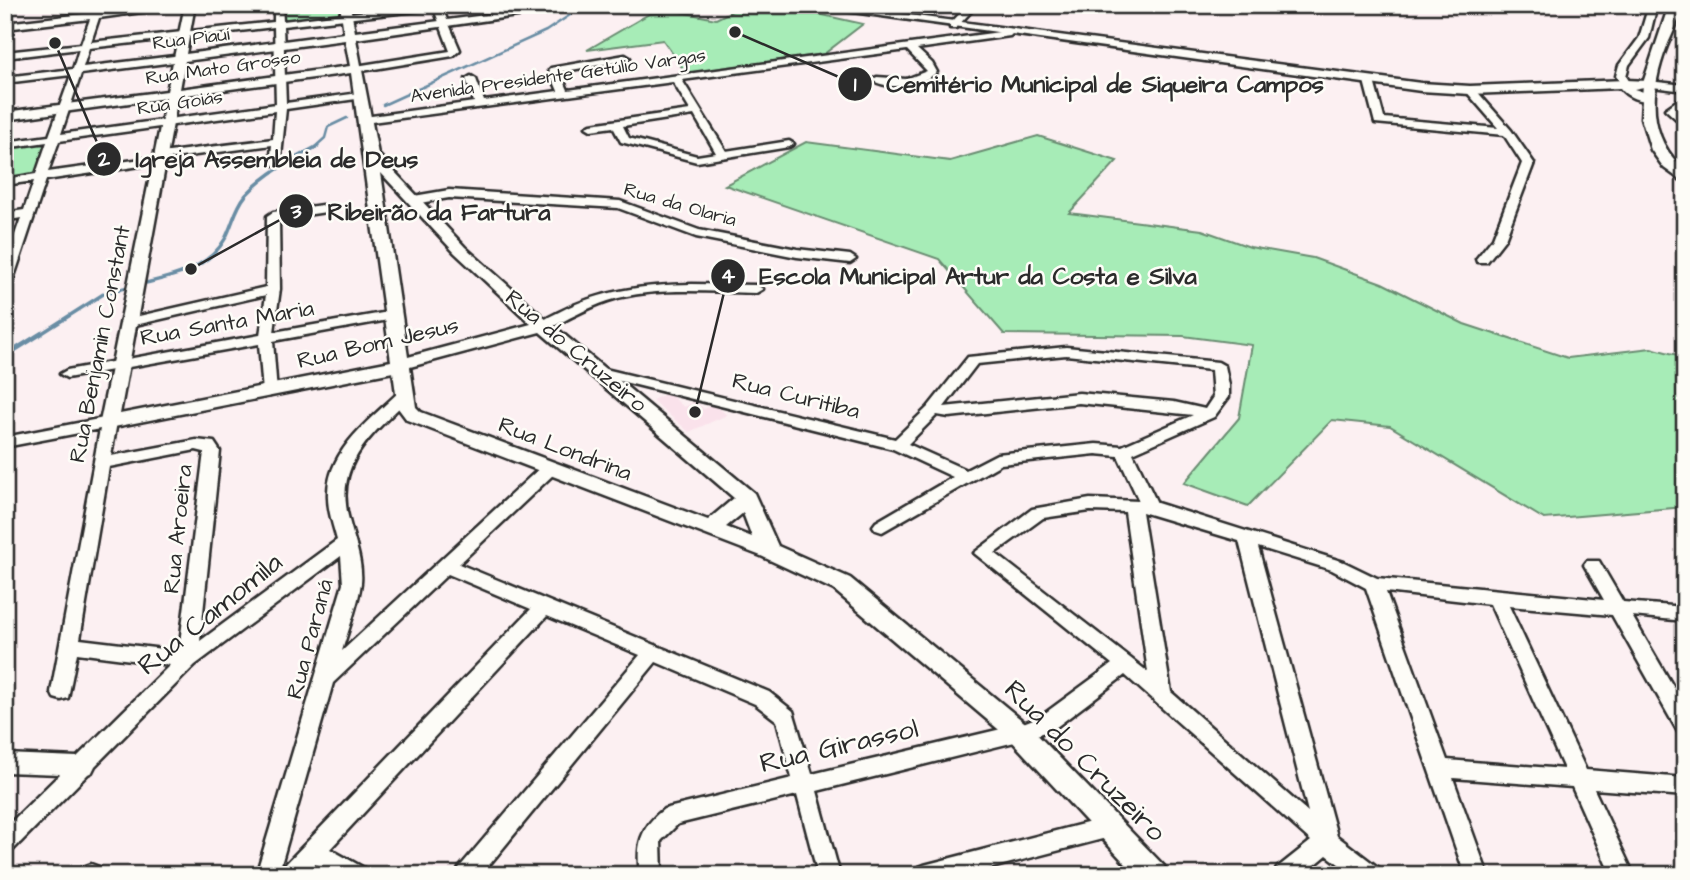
<svg xmlns="http://www.w3.org/2000/svg" width="1690" height="880" viewBox="0 0 1690 880" font-family="'Architects Daughter',sans-serif">
	<style>
		.built { fill: #fae2eb }
		.green { fill: #a7ecb7; stroke: #698c71; stroke-width: 2 }
		.lines { fill: none; stroke-linecap: round; stroke-linejoin: round }
		.stream-far2 { stroke: #698da4; stroke-width: 2.5 }
		.stream-far1 { stroke: #698da4; stroke-width: 3.5 }
		.stream { stroke: #698da4; stroke-width: 4.5 }
		.minor-casing { stroke: #2b2b2b; stroke-width: 5 }
		.tertiary-casing { stroke: #2b2b2b; stroke-width: 5 }
		.secondary-casing { stroke: #2b2b2b; stroke-width: 5 }
		.minor { fill: #fdfcf7; fill-rule: evenodd }
		.tertiary { fill: #fdfcf7; fill-rule: evenodd }
		.secondary { fill: #fdfcf7; fill-rule: evenodd }
		.labels { text-anchor: middle; dominant-baseline: central; stroke-width: 5; stroke-linejoin: round; paint-order: stroke }
		.far-street-label { font-size: 19px; fill: #2b2b2b; stroke: #fdfcf7 }
		.street-label { font-size: 23px; fill: #2b2b2b; stroke: #fdfcf7 }
		.near-street-label { font-size: 28px; fill: #2b2b2b; stroke: #fdfcf7 }
		.leader { fill: none; stroke: #2b2b2b; stroke-width: 2.5 }
		.callout-dot { fill: #2b2b2b; stroke: #fdfcf7; stroke-width: 2.5 }
		.mark-label { font-size: 21px; text-anchor: middle; font-weight: bold; fill: #fff }
		.callout-label { font-size: 24px; text-anchor: middle; font-weight: bold; fill: #2b2b2b; stroke: #fdfcf7; stroke-width: 5; stroke-linejoin: round; paint-order: stroke }
	</style>
	<rect width="100%" height="100%" fill="#fcf0f2"/>
	<filter id="ink" filterUnits="userSpaceOnUse"><feTurbulence type="fractalNoise" baseFrequency=".0143" numOctaves="2"/><feDisplacementMap in="SourceGraphic" scale="14" xChannelSelector="R" yChannelSelector="G"/><feConvolveMatrix kernelMatrix="1 2 1 2 8 2 1 2 1" color-interpolation-filters="sRGB"/></filter>
	<g filter="url(#ink)">
		<path class="built" d="M668,393L684,407L695,402L704,409L714,404L727,415L689,432L652,400Z"/>
		<g class="green">
			<path d="M280,5H342L344,15L280,22Z"/>
			<path d="M744,5H778L863,24L824,54L686,73L663,40L587,50L649,14L675,11L716,19Z"/>
			<path d="M1038,136L1117,161L1069,213L1202,230L1250,247L1313,258L1382,283L1464,324L1568,358L1651,348L1685,357V507L1544,519L1390,426L1332,420L1248,506L1184,483L1239,418L1252,345L1183,336L1004,334L939,259L725,185L806,142L950,161Z"/>
			<path d="M49,140L39,176L5,181V147Z"/>
		</g>
		<g class="lines">
			<g class="stream-far2">
				<path d="M383,105L546,31L570,15L572,5"/>
				<path d="M315,147L325,138L328,127L347,118"/>
			</g>
			<g class="stream-far1">
				<path d="M141,284C172,277 208,269 225,239C233,224 235,208 246,195C266,173 293,159 318,146"/>
				<path d="M39,335L105,293L132,286"/>
			</g>
			<path class="stream" d="M5,356L42,333"/>
			<g class="minor-casing">
				<g id="minor">
					<path d="M5,5H10L5,10Z"/>
					<path d="M95,5H103L101,12L163,5H192L99,18L91,42L274,22V5H282L283,21L419,5H448L442,8L460,50L453,56L356,72L351,69L356,66L450,51L434,9L283,26L286,103L359,93L363,94V98L286,109L280,166L270,164L272,145L166,159L165,162L161,163L46,180L12,283L5,287V263L21,218L5,221V213L24,210L34,181L5,185V179L36,174L47,142L5,148V142L49,136L71,75L5,83V77L73,69L79,49L5,58V52L81,44L90,19L5,29V23L92,13ZM274,27L276,104L61,134L81,74L182,61L187,58L182,55L83,67L89,48ZM275,111L273,139L161,153L157,154L156,157L48,172L59,141Z"/>
					<path d="M968,5H977L956,28H950V24Z"/>
					<path d="M1649,5H1657L1649,38L1629,65L1626,76L1631,84L1622,86L1616,76L1619,65L1639,38Z"/>
					<path d="M1007,31L1012,34L1010,36L917,49L932,63L937,72C922,86 889,91 872,80L877,77L906,79L927,71L907,50L682,80L726,151L789,141L794,144L789,147L697,162L621,142L613,127L591,130L586,127L591,124L690,110L673,82L364,123L359,120L364,117L474,102L466,79L471,76L476,79L484,101L558,91L549,70L551,68L625,55L630,58L628,60L560,72L568,90ZM694,115L716,153L697,156L629,138L623,126Z"/>
					<path d="M1369,78L1374,81L1384,118L1498,128L1465,90L1474,88L1511,130L1534,163L1505,239L1487,262H1477L1476,259L1493,238L1522,163L1504,135L1375,123L1364,81Z"/>
					<path d="M1648,81L1685,85V91L1644,86L1643,84Z"/>
					<path d="M1685,95V103L1676,109L1685,118V127L1665,109Z"/>
					<path d="M449,190L620,201L699,230L797,249L850,255L856,259L850,263L797,257L696,237L618,208L449,198L414,204L408,200L414,196Z"/>
					<path d="M322,205L328,209L326,212L279,219L280,289L274,332L394,311L399,312L401,315L399,318L273,341L277,392L270,396L263,392L259,344L67,378L60,374L67,370L260,335L266,295L131,326L124,322L126,319L266,287L267,216L273,212Z"/>
					<path d="M692,284L756,285L763,289L756,293C708,292 655,286 608,301C587,308 568,319 548,329L543,330L536,326C542,320 551,316 559,312C601,290 645,285 692,284Z"/>
					<path d="M1066,347L1218,362L1225,366L1229,385V397L1214,417L1133,453L1157,503L1344,562L1377,578L1604,600L1584,565L1587,561H1599L1623,602L1685,607V621L1632,616L1685,707V734L1678,732L1612,615L1509,606L1586,770L1685,778V796L1594,789L1634,875H1611L1572,787L1453,778L1488,875H1465L1366,588L1332,570L1258,547L1337,836L1379,868L1382,875H1353L1327,855L1303,875H1274L1277,868L1311,841L1125,675L1055,728L1027,739L817,791L840,875H818L797,795L678,824L661,841L662,875H640C636,846 640,827 664,809L792,778L777,721L755,704L656,662L481,875H456L459,868L640,655L547,616L330,849L364,868L367,875H334L315,864L305,875H279L282,868L531,609L448,574L333,683L278,875H256L343,584L341,556L195,665L95,766L92,772L88,774L13,850L5,853V828L60,774L5,772V754L77,757L170,665L77,653L68,698L61,700L54,698L51,692L100,429L5,447V437L109,417L117,422L111,456L196,440L214,442L220,451L200,641L337,540C333,525 327,508 328,492C329,449 372,418 400,391H410L412,394L410,397C374,434 333,462 349,520C354,540 363,562 361,583C358,606 348,630 342,651L543,465H555L557,469L555,473L459,564L769,692L793,711L812,774L1018,725L1041,716L1112,664L974,553L1032,509L1090,499L1139,501L1118,456L1096,454L1001,464L882,532L876,530L873,526L876,522L953,477L893,449L596,375L594,372L601,368L895,439L928,407L968,357ZM1066,355L1211,370L1213,397L1205,409L1174,402L1079,393L944,407L977,364ZM1079,403L1193,415L1122,446L1096,444L997,454L966,470L908,444L937,415L949,417ZM196,450L204,452L179,651L80,639L109,467ZM1090,511L1125,512L1148,672L995,553L1043,518ZM1142,512L1239,541L1308,812L1171,692ZM1386,592L1490,604L1564,769L1447,760Z"/>
					<path d="M1110,817L1118,820L1121,827L1118,834L1110,837L965,875H913L916,868L924,865Z"/>
					<path d="M91,864L99,867L102,875H80L83,867Z"/>
				</g>
			</g>
			<g class="tertiary-casing">
				<g id="tertiary">
					<path d="M185,5H195L186,54L344,33L340,5H350L355,32L563,5H594L356,39L378,154L465,247L549,322L754,493L778,546L850,578L1029,726L1164,866L1168,875H1136L1011,740L834,590L761,556L407,420L398,408L393,372L109,428L102,426L100,422L166,98L5,120V112L167,91ZM345,40L350,66L180,89L185,61ZM351,73L391,361L120,414L178,96ZM381,173L455,253L531,324L408,357ZM540,332L734,498L708,520L421,412L416,407L410,367ZM743,513L752,537L726,527Z"/>
					<path d="M802,5H833L1421,83L1470,86L1626,80L1648,81L1654,85L1634,89L1650,94V100C1639,102 1627,97 1620,88L1470,94L1421,91Z"/>
				</g>
			</g>
			<g class="secondary-casing">
				<path id="secondary" d="M1669,5H1681V10C1678,23 1672,34 1667,46C1650,89 1646,137 1685,170V183L1664,168L1651,150L1641,118L1643,83Z"/>
			</g>
			<use href="#minor" class="minor"/>
			<use href="#tertiary" class="tertiary"/>
			<use href="#secondary" class="secondary"/>
		</g>
	</g>
	<g class="labels">
		<g class="far-street-label">
			<text transform="translate(191 39) rotate(-7)">Rua Piauí</text>
			<text transform="translate(223 68) rotate(-8)">Rua Mato Grosso</text>
			<text transform="translate(558 76) rotate(-8)">Avenida Presidente Getúlio Vargas</text>
			<text transform="translate(180 103) rotate(-8)">Rua Goiás</text>
			<text transform="translate(680 205) rotate(16)">Rua da Olaria</text>
		</g>
		<g class="street-label">
			<text transform="translate(227 323) rotate(-10)">Rua Santa Maria</text>
			<text transform="translate(378 343) rotate(-13)">Rua Bom Jesus</text>
			<text transform="translate(100 344) rotate(-79)">Rua Benjamin Constant</text>
			<text transform="translate(576 351) rotate(40)">Rua do Cruzeiro</text>
			<text transform="translate(796 396) rotate(14)">Rua Curitiba</text>
			<text transform="translate(565 449) rotate(21)">Rua Londrina</text>
			<text transform="translate(178 529) rotate(-84)">Rua Aroeira</text>
			<text transform="translate(310 639) rotate(-75)">Rua Paraná</text>
		</g>
		<g class="near-street-label">
			<text transform="translate(210 614) rotate(-39)">Rua Camomila</text>
			<text transform="translate(839 746) rotate(-13)">Rua Girassol</text>
			<text transform="translate(1085 761) rotate(45)">Rua do Cruzeiro</text>
		</g>
	</g>
	<path class="leader" d="M735 32L855 84M55 43L104 159M191 269L296 211M695 412L728 276"/>
	<g class="callout-dot">
		<circle cx="735" cy="32" r="7"/>
		<circle cx="55" cy="43" r="7"/>
		<circle cx="191" cy="269" r="7"/>
		<circle cx="695" cy="412" r="7"/>
		<circle cx="855" cy="84" r="18"/>
		<circle cx="104" cy="159" r="18"/>
		<circle cx="296" cy="211" r="18"/>
		<circle cx="728" cy="276" r="18"/>
	</g>
	<g class="mark-label">
		<text x="855" y="91">1</text>
		<text x="104" y="166">2</text>
		<text x="296" y="218">3</text>
		<text x="728" y="283">4</text>
	</g>
	<g class="callout-label">
		<text x="1105" y="92">Cemitério Municipal de Siqueira Campos</text>
		<text x="277" y="167">Igreja Assembleia de Deus</text>
		<text x="439" y="220">Ribeirão da Fartura</text>
		<text x="978" y="284">Escola Municipal Artur da Costa e Silva</text>
	</g>
	<rect width="1690" height="880" fill="none" stroke="#fdfcf7" stroke-width="28"/>
	<rect x="14" y="14" width="1662" height="852" fill="none" stroke="#2b2b2b" stroke-width="2.5" filter="url(#ink)"/>
</svg>
